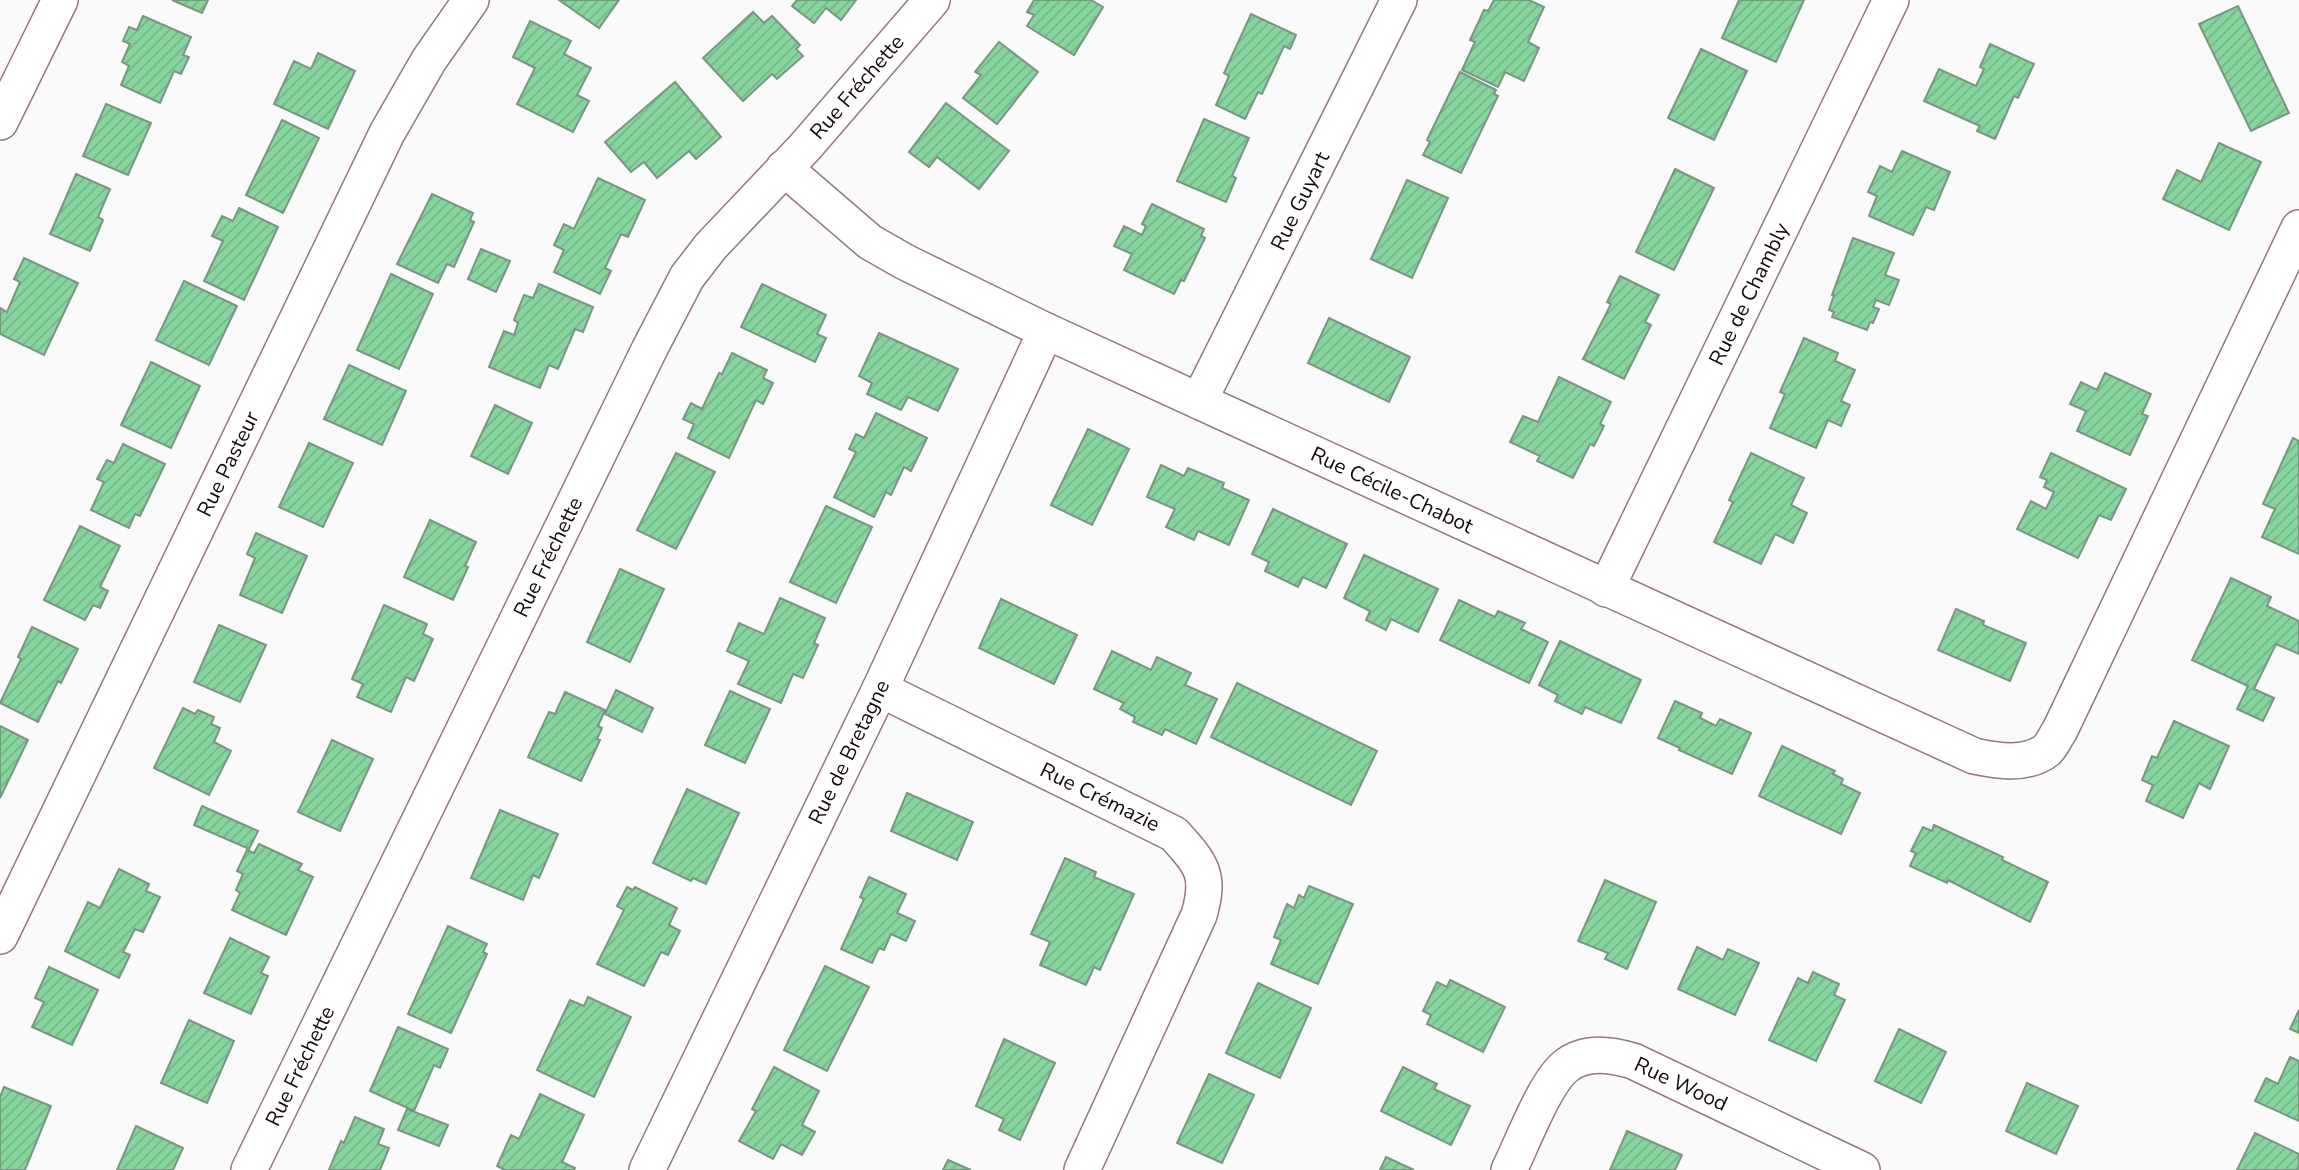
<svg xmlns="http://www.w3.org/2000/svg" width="2299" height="1170" viewBox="0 0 2299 1170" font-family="'Nunito Sans',sans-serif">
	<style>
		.building { fill: url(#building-hatch); stroke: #7a9581; stroke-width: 2 }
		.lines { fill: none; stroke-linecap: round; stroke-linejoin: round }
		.street-casing { stroke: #98767e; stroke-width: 38 }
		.street { stroke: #fff; stroke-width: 35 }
		.labels { text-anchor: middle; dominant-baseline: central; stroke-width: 6; stroke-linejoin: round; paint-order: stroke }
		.street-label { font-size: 21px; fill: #14080b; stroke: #fff }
	</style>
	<defs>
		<pattern id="building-hatch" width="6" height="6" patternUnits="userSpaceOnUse" patternTransform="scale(1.75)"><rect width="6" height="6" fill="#87d59e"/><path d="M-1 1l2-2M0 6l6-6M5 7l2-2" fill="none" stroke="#74b587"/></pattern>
	</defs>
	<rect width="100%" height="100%" fill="#fafafa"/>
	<g class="building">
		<path d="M172,0H208L202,13Z"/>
		<path d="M559,0H619L599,28Z"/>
		<path d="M797,0H856L841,20L826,8L814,23L792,6Z"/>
		<path d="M1034,0H1091L1103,7L1074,55L1027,26L1034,15L1027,12Z"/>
		<path d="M1494,0H1529L1544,7L1528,42L1539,48L1524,81L1505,72L1498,87L1462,70L1475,42L1470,40L1484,10L1488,11Z"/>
		<path d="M1739,0H1804L1776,62L1722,38Z"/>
		<path d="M2238,6L2289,113L2251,131L2199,24Z"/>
		<path d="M753,12L764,23L772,16L800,45L796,49L803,56L777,79L772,74L743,101L703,58Z"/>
		<path d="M1251,14L1296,35L1290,49L1284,46L1262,94L1258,92L1245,119L1216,105L1229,76L1224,73Z"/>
		<path d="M143,16L191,37L183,55L189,57L181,74L174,71L160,103L121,85L129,66L122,62L130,44L123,41L129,27L137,30Z"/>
		<path d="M530,21L571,41L564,54L591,68L577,95L589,101L573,132L517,104L535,68L513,57Z"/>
		<path d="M999,42L1038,72L997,124L963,98L981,75L975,72Z"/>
		<path d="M1990,44L2034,64L2018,98L2014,96L1995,139L1977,131L1980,126L1924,101L1939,69L1976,86L1984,69L1980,67Z"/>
		<path d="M1701,49L1747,71L1714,140L1668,118Z"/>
		<path d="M318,53L355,71L328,129L274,104L294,61L311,69Z"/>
		<path d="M1460,72L1496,90L1494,94L1498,96L1461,173L1423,155L1430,142L1427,140Z"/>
		<path d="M675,82L721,137L696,159L689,151L657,178L644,162L631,172L605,142Z"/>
		<path d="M946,103L1009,151L979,189L937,157L929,167L909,152Z"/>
		<path d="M106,104L151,123L128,175L83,156Z"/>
		<path d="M1204,119L1249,138L1232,176L1236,178L1226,202L1177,181Z"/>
		<path d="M282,120L319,138L283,213L246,195Z"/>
		<path d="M2219,143L2261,162L2229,230L2163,199L2177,170L2201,182Z"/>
		<path d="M1902,151L1950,172L1934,210L1926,207L1913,235L1869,216L1877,196L1868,192L1880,166L1892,172Z"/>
		<path d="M1675,169L1714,188L1674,270L1636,252Z"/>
		<path d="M76,174L110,189L98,217L103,220L90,251L50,234Z"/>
		<path d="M598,178L645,200L628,237L621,234L605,268L611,271L600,294L554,272L564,250L554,245L564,224L574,229Z"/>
		<path d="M1407,180L1448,198L1412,278L1371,259Z"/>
		<path d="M432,194L473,213L470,220L474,222L454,267L447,264L438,283L397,264Z"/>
		<path d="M1152,204L1204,229L1201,236L1205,238L1184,281L1181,280L1174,294L1124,270L1132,254L1114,246L1124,226L1142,235L1146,226L1142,224Z"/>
		<path d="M239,208L278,227L244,300L204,281L223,241L212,236L222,216L233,221Z"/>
		<path d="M1853,238L1894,253L1885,275L1899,280L1889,305L1876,300L1873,307L1879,309L1873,323L1870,322L1867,330L1832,317L1834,312L1829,310L1834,295H1832Z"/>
		<path d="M481,249L510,261L496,292L468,279Z"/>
		<path d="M24,258L78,283L44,355L0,334V308L7,312L20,282L14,279Z"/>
		<path d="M391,274L433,294L399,369L357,350Z"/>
		<path d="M1620,276L1659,295L1645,322L1651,325L1624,379L1583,359L1611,304L1607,302Z"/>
		<path d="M184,281L237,306L209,365L156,340Z"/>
		<path d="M539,284L593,307L583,332L575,329L558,369L549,365L540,388L489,367L504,331L514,335L518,323L514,320L524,295L533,298Z"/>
		<path d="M762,284L826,315L817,334L826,338L815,362L741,327Z"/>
		<path d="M1329,318L1410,357L1389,402L1308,363Z"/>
		<path d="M879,333L958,369L938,411L908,397L901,410L867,394L872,383L859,376Z"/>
		<path d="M1804,338L1838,353L1835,361L1855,370L1841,401L1850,405L1841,426L1828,420L1816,448L1770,428L1785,394L1780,392Z"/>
		<path d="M732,353L767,370L763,378L773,383L763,404L756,400L729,458L688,438L694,424L683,419L691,403L702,409L719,373L722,374Z"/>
		<path d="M151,362L200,386L171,448L121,425Z"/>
		<path d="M349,365L406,391L382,445L324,419Z"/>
		<path d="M2105,373L2151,394L2142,414L2148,416L2130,455L2077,431L2086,411L2070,404L2081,382L2097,390Z"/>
		<path d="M1559,377L1611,402L1600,424L1604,426L1594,446L1590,444L1573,478L1537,461L1540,456L1510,442L1523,416L1538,422Z"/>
		<path d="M495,405L532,423L508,474L471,456Z"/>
		<path d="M876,413L927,438L911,471L904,467L891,495L886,492L874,517L834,497L856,452L849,449L856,434L864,438Z"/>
		<path d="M1088,429L1129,449L1092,525L1051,505Z"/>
		<path d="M2293,438L2299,441V554L2262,537L2275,509L2263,504Z"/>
		<path d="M309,443L353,463L323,527L279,507Z"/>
		<path d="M123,444L165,464L140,516L135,514L129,528L91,510L104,482L97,479L107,460L114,463Z"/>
		<path d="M676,453L715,472L676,549L637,530Z"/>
		<path d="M1751,453L1804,478L1791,505L1807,513L1793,543L1775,534L1761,564L1714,542L1733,502L1729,500Z"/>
		<path d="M2051,453L2126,489L2111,520L2099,515L2078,558L2017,529L2031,501L2046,509L2054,492L2044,487L2047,480L2040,477Z"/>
		<path d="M1161,465L1184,476L1188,468L1224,483L1222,488L1249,500L1229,545L1198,531L1194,540L1166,527L1175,509L1147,497Z"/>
		<path d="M826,506L872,527L836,603L790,582Z"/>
		<path d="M1273,509L1347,544L1326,588L1303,577L1298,587L1265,571L1269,562L1252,554Z"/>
		<path d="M430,520L476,542L465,566L468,567L453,600L404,577Z"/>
		<path d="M80,526L120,546L100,587L108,591L100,608L93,605L85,620L44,600Z"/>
		<path d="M256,533L307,556L282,613L240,595L255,558L247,554Z"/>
		<path d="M1364,555L1438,589L1418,632L1391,619L1386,630L1366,620L1370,611L1344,598Z"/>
		<path d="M620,569L664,589L630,662L587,642Z"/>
		<path d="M2231,578L2271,597L2267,606L2299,621V654L2276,644L2254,689L2274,698L2263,721L2237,709L2248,686L2192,660Z"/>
		<path d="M780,598L825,618L814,643L818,645L803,678L793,674L781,703L738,684L749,661L727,651L739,623L764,634Z"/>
		<path d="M1001,599L1077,635L1054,684L979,648Z"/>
		<path d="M1459,600L1495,617L1498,611L1525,623L1521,629L1548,642L1529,683L1440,640Z"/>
		<path d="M384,605L427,624L423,634L433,639L414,681L406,677L391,712L357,697L363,684L352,679Z"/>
		<path d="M1956,609L1984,621L1983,625L2026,643L2010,681L1938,650Z"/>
		<path d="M219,625L266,645L240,702L194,682Z"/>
		<path d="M32,627L78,649L61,683L58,681L38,722L0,703L21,659L18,657Z"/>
		<path d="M1560,641L1641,680L1621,723L1585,707L1582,714L1555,701L1558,695L1539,685Z"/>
		<path d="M1112,651L1151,670L1157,657L1191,673L1185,685L1217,699L1196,744L1165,729L1162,735L1133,722L1135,717L1120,709L1124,703L1094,689Z"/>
		<path d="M1237,683L1377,751L1351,805L1211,737Z"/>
		<path d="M616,690L653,708L642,732L605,714Z"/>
		<path d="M730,691L770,709L745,763L705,745Z"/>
		<path d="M565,692L605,710L598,726L602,728L597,739L600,740L581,781L528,757L549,712L555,714Z"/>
		<path d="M1675,701L1702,713L1700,718L1716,726L1720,719L1751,733L1732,774L1679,750L1680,748L1658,738Z"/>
		<path d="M183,708L195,714L198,710L214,717L211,724L220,728L214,742L231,751L209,795L154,768Z"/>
		<path d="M2174,721L2229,746L2210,789L2199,783L2183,818L2146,801L2153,785L2142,780L2152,756L2157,758Z"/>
		<path d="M0,726L28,740L0,798Z"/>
		<path d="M332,740L373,759L340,831L298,812Z"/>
		<path d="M1782,746L1835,771L1833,774L1843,779L1841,784L1860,793L1841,834L1759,796Z"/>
		<path d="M687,789L739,813L706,884L693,878L691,881L653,863Z"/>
		<path d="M907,793L973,822L957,860L891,831Z"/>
		<path d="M202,806L258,831L249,849L194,825Z"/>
		<path d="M500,810L558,834L539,878L533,875L523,900L471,878Z"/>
		<path d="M1934,825L2003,857L2002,860L2048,882L2030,922L1948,880L1947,883L1910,866L1916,853L1911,851L1923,827L1932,831Z"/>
		<path d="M259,844L302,864L298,870L313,877L286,935L232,910L240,893L236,890L243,874L237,871L247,850L254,853Z"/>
		<path d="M1065,858L1096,872L1094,877L1134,894L1100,970L1094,967L1086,985L1040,965L1050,942L1031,934Z"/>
		<path d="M119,869L149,884L146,891L160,897L143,932L135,929L123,952L130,955L119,978L65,951L88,902L100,908Z"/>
		<path d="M869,877L906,894L897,913L915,921L906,941L891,934L884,950L879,948L872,963L841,949L864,899L860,897Z"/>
		<path d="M1605,880L1656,902L1627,969L1605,959L1608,953L1578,941Z"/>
		<path d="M1309,886L1353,904L1318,984L1271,964L1281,940L1274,937L1287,904L1294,908L1299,895L1304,898Z"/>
		<path d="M627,887L633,890L635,887L677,908L669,925L680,931L668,955L661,952L644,986L597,964L624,910L617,906Z"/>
		<path d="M448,926L487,944L483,952L487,954L451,1033L408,1014Z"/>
		<path d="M230,938L269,957L261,973L268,976L251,1014L204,993Z"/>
		<path d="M1697,947L1723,960L1728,949L1759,963L1735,1015L1678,989Z"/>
		<path d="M825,966L869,987L827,1071L784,1050Z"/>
		<path d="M49,967L98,990L72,1045L32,1027L44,1002L35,998Z"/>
		<path d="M1813,972L1839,984L1834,995L1845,1000L1816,1061L1769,1040L1798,978L1808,983Z"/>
		<path d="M1450,980L1505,1007L1483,1052L1427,1024L1431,1015L1423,1011L1437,982L1447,987Z"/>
		<path d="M1258,983L1311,1008L1280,1078L1226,1053Z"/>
		<path d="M588,997L631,1017L594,1097L537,1070L570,1000L584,1006Z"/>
		<path d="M2299,1010V1033L2290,1029Z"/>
		<path d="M189,1020L234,1041L207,1103L161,1083Z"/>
		<path d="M398,1027L448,1049L440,1068L434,1065L414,1111L370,1091Z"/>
		<path d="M1899,1029L1946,1052L1921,1103L1875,1081Z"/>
		<path d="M1004,1039L1055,1063L1020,1140L999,1130L1004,1119L976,1106Z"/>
		<path d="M2290,1057L2299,1061V1121L2255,1101L2266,1078L2278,1084Z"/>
		<path d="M774,1067L819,1091L802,1125L815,1132L802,1155L781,1144L773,1159L739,1141L756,1111L752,1109Z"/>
		<path d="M1403,1067L1437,1084L1434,1089L1470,1106L1451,1145L1381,1111Z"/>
		<path d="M1209,1074L1254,1095L1222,1163L1177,1143Z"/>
		<path d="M2027,1083L2078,1106L2056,1154L2006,1131Z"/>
		<path d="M4,1087L51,1106L25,1170H0V1097Z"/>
		<path d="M540,1094L584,1115L562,1162L575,1168L574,1170H505L497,1166L511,1135L519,1139Z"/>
		<path d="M407,1109L448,1125L439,1146L398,1130Z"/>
		<path d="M355,1117L384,1129L378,1144L389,1148L380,1170H329L341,1141L344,1143Z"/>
		<path d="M136,1126L183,1148L173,1170H117Z"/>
		<path d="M1627,1131L1682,1155L1675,1170H1610Z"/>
		<path d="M2255,1133L2299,1154V1170H2237Z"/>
		<path d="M1386,1157L1414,1170H1380Z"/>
		<path d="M948,1160L971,1170H943Z"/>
	</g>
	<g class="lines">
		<g class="street-casing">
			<g id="street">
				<path d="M0,122L60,0"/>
				<path d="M784,168L870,242L905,262L1046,331L1974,756C1997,761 2027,766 2047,750C2052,745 2056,736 2060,730L2299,228"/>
				<path d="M1199,401L1399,0"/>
				<path d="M1606,589L1891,0"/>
				<path d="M880,689L1174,834C1201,864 1211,874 1199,915L1082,1170"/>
				<path d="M0,936L387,133L429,60L471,0"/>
				<path d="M249,1170L650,348L687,277L711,246L805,147L932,0"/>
				<path d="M647,1170L880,689L1046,331"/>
				<path d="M1509,1170C1522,1144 1545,1082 1566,1066C1586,1050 1612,1055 1633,1061L1862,1170"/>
			</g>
		</g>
		<use href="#street" class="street"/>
	</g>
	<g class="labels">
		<g class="street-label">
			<text transform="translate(857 87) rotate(-49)">Rue Fréchette</text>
			<text transform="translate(1300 201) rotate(-64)">Rue Guyart</text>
			<text transform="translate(1749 294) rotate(-64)">Rue de Chambly</text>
			<text transform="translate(228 464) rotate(-64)">Rue Pasteur</text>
			<text transform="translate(1392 490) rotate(25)">Rue Cécile-Chabot</text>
			<text transform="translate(548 557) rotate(-64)">Rue Fréchette</text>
			<text transform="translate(849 752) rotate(-64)">Rue de Bretagne</text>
			<text transform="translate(1100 797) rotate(26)">Rue Crémazie</text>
			<text transform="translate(300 1066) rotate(-64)">Rue Fréchette</text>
			<text transform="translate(1681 1084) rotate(25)">Rue Wood</text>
		</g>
	</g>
</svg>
